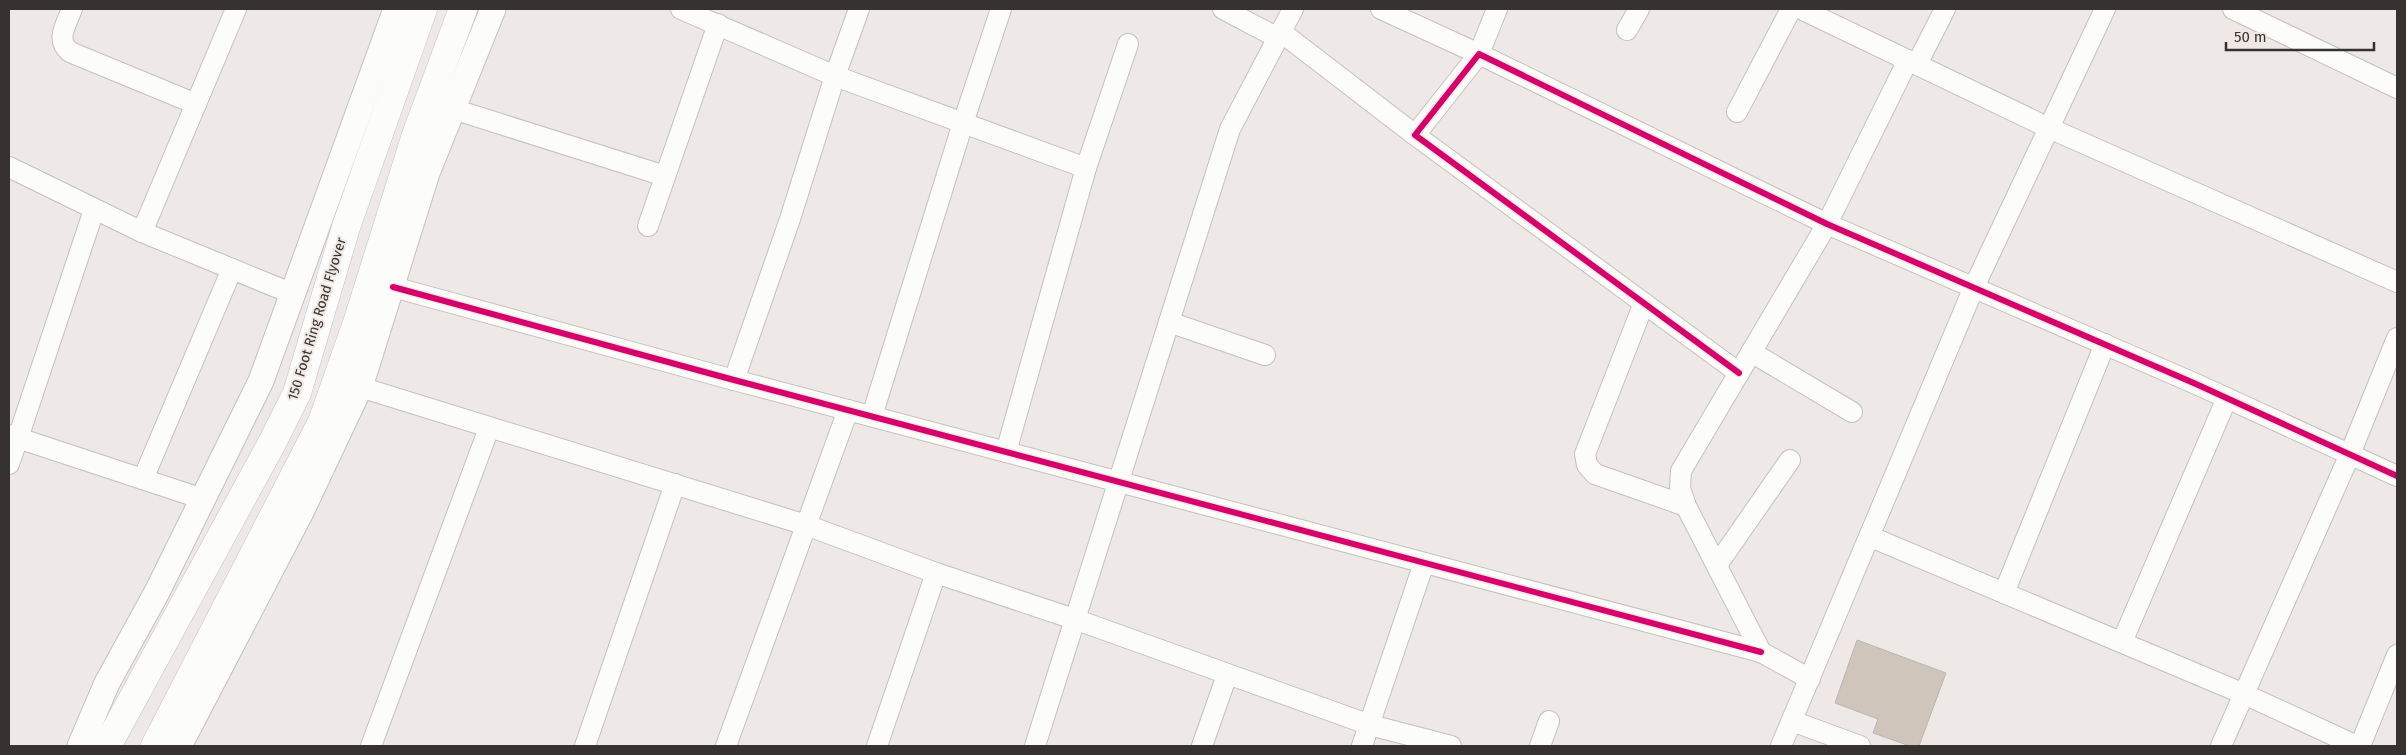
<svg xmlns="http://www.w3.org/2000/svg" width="2406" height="755" viewBox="0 0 2406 755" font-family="'Fira Sans',sans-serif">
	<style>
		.building { fill: #cfc5bb; stroke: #b9b6b4 }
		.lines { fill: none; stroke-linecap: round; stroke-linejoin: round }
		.minor-casing { stroke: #c4c0bd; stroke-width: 22 }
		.tertiary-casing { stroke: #c4c0bd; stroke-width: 27 }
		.trunk-casing { stroke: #c4c0bd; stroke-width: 29 }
		.minor { stroke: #fcfcfb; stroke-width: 20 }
		.tertiary { stroke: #fcfcfb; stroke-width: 25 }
		.trunk { stroke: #fcfcfb; stroke-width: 28 }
		.cycleway-casing { stroke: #f1e8e3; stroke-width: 9 }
		.cycleway { stroke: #d6006c; stroke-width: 6 }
		.labels { text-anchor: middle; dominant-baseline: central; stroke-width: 4; stroke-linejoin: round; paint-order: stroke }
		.street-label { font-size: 14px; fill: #353230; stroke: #f1e8e3 }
	</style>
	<rect width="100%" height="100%" fill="#eee9e6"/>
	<path class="building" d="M1857,640L1946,673L1919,746H1910L1873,733L1878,719L1835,703Z"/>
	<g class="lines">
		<g class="minor-casing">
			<g id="minor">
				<path d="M72,9C66,25 55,40 70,52L196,104"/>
				<path d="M681,9L835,76L859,9"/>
				<path d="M1223,9L1278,38"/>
				<path d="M1381,9L1479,54L1497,9"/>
				<path d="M1801,9L2049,128L2397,282"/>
				<path d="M2233,9L2397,88"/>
				<path d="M1627,30L1639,9"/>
				<path d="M1281,32L1415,135"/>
				<path d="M1917,64L1945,9"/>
				<path d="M453,109L665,176"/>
				<path d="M1737,112L1791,9"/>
				<path d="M9,167L142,232L293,294"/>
				<path d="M1086,168L1128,44"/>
				<path d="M648,226L718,24"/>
				<path d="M142,232L236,9"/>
				<path d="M393,287L734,380L1761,652"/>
				<path d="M1644,303L1585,454L1587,465L1595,474L1686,506"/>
				<path d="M1169,322L1265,355"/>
				<path d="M1751,352L1852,412"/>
				<path d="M1739,373L1415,135L1479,54L1827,224L2196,384L2397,476"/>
				<path d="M734,380L790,219L835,76L1086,168L1006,452"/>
				<path d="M360,387L806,525L936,573L1077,620L1370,725L1451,746"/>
				<path d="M872,416L963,123L1001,9"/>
				<path d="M9,435L18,438L94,210"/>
				<path d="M9,464L18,438L203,499"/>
				<path d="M143,479L232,269"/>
				<path d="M1871,537L2244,694L2357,746"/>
				<path d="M1717,565L1790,460"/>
				<path d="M2004,593L2105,344"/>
				<path d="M2122,642L2227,398"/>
				<path d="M1810,679L1761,652L1686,506L1680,488L1681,471L1827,224L1908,60"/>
				<path d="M1792,721L1860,746"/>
				<path d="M371,746L489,428"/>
				<path d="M585,746L675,484"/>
				<path d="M726,746L848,410"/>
				<path d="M877,746L936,573"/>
				<path d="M1035,746L1230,129L1293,9"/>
				<path d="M1202,746L1227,675"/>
				<path d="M1362,746L1424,563"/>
				<path d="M1540,746L1549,721"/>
				<path d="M1781,746L1974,287L2105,9"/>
				<path d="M2221,746L2350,454L2397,338"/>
				<path d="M2360,746L2397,655"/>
			</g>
		</g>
		<g class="tertiary-casing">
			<g id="tertiary">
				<path d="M80,746L107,683L157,592L261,381L396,9"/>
				<path d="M179,746L301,512L360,387L427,173L493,9"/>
			</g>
		</g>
		<g class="trunk-casing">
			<g id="trunk">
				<path d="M107,746L272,443L297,393L346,227L423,9"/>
				<path d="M155,746L322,422L357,323L416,135L463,9"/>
			</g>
		</g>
		<use href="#minor" class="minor"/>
		<use href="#tertiary" class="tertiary"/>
		<use href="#trunk" class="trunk"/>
		<g class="cycleway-casing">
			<g id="cycleway">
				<path d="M393,287L734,380L1761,652"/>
				<path d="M1739,373L1415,135L1479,54L1827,224L2196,384L2397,476"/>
			</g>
		</g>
		<use href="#cycleway" class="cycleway"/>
	</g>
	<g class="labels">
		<g class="street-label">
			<text transform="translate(317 319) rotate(-73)">150 Foot Ring Road Flyover</text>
		</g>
	</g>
	<rect width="2406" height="755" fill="none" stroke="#353230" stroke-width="20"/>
	<path d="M2226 42v8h148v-8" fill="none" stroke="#353230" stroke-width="2.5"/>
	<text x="2234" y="42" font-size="15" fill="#353230" stroke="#f1e8e3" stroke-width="4" paint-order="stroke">50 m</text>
</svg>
